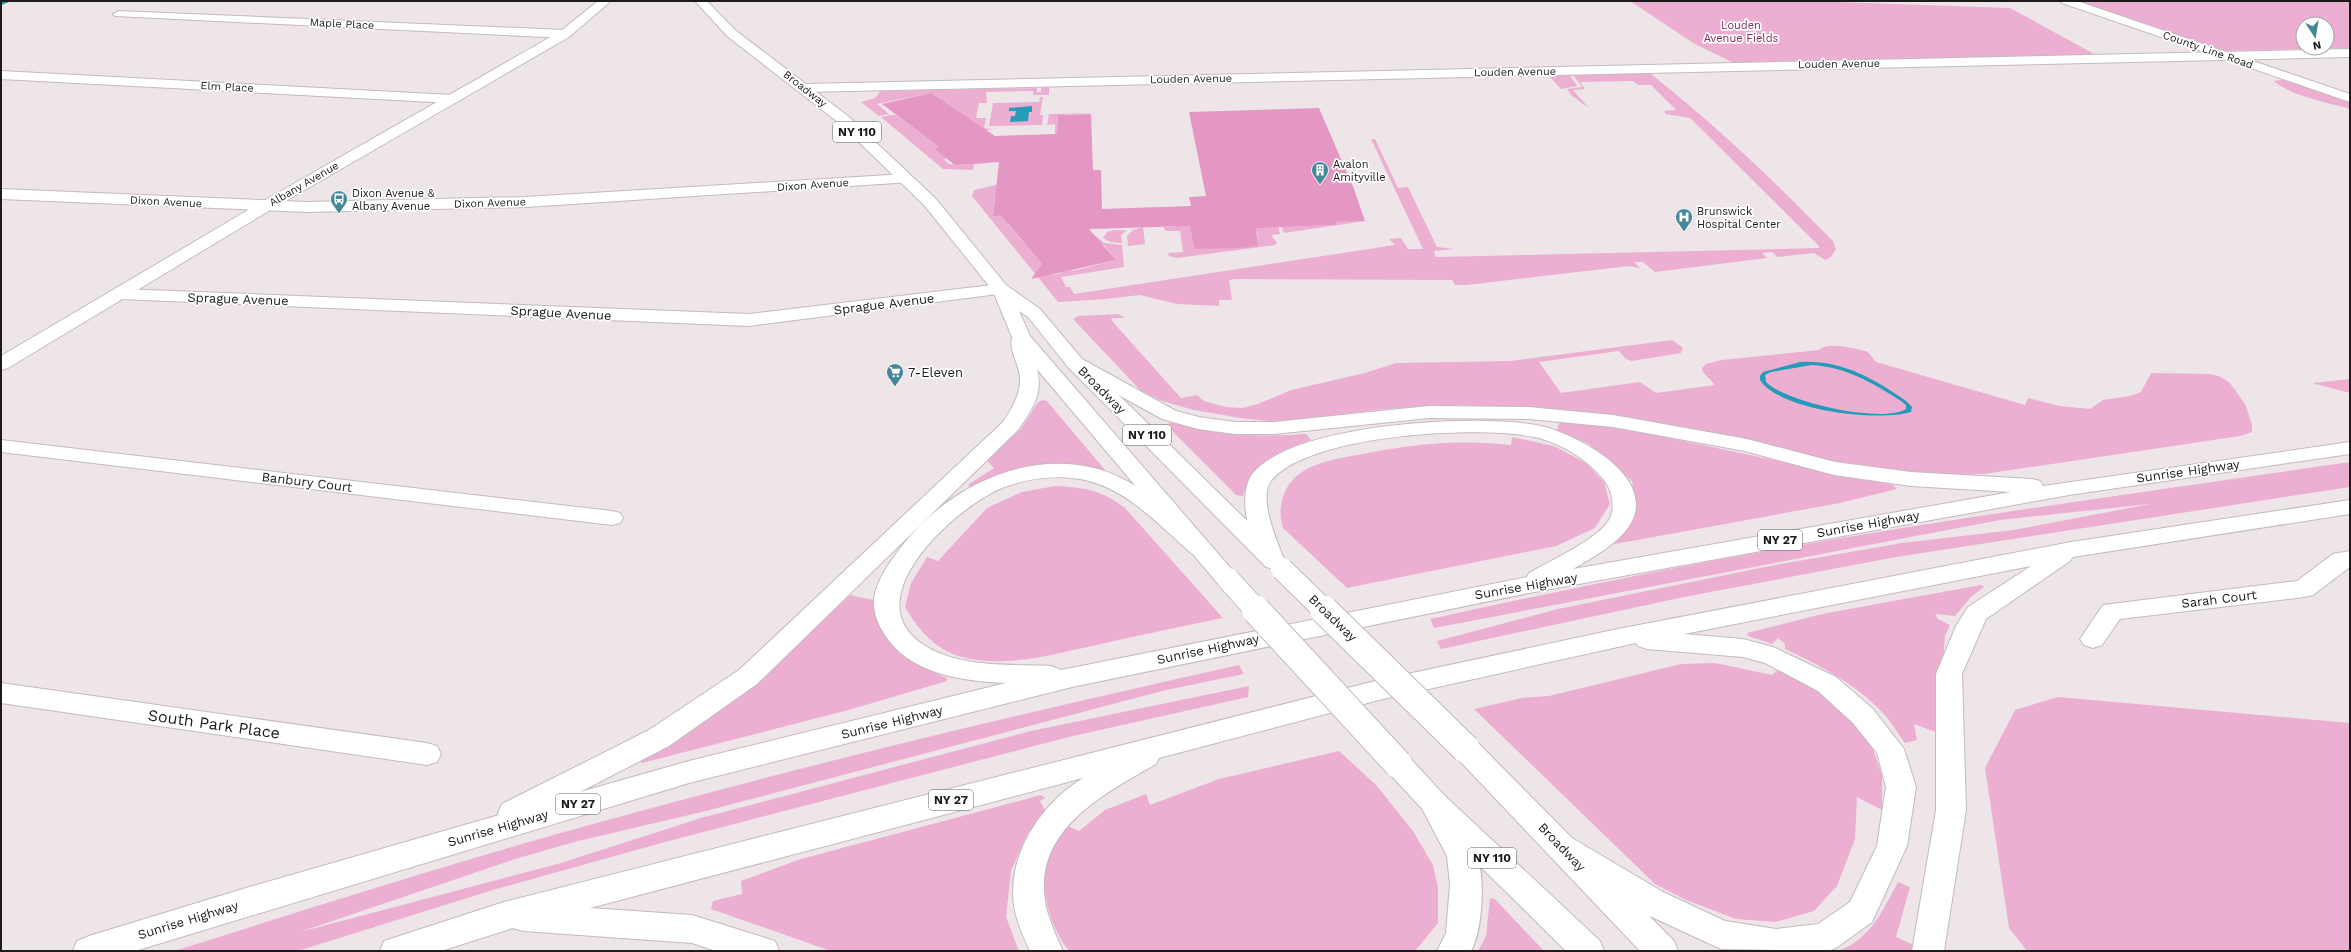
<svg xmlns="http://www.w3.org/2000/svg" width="2351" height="952" viewBox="0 0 2351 952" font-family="'Work Sans',sans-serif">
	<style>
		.green { fill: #ecafd1; fill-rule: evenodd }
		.water { fill: #239bb9; fill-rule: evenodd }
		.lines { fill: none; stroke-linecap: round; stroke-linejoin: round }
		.stream { stroke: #239bb9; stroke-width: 4.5 }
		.building { fill: #e597c3 }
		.minor-casing { stroke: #c3babe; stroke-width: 2 }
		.tertiary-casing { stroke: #c3babe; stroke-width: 2 }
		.secondary-casing { stroke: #c3babe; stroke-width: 2 }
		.primary-casing { stroke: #c3babe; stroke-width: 2 }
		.trunk-casing { stroke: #c3babe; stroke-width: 2 }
		.minor { fill: #fff; fill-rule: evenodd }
		.tertiary { fill: #fff; fill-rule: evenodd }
		.secondary { fill: #fff; fill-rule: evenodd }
		.primary { fill: #fff; fill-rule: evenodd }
		.trunk { fill: #fff; fill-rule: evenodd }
		.primary-bridge-far1-casing { stroke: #c3babe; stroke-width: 24; stroke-linecap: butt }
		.primary-bridge-casing { stroke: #c3babe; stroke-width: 30; stroke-linecap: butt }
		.primary-bridge-far1 { stroke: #fff; stroke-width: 22 }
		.primary-bridge { stroke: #fff; stroke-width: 28 }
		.labels { text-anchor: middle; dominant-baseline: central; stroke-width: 3.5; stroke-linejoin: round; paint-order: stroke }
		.far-street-label { font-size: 11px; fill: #1d1a1c; stroke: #fff }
		.far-park-label { font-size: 11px; fill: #802760; stroke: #fff }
		.far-poi-label { font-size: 11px; fill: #1d1a1c; stroke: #fff; text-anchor: start }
		.shield { fill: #fff; stroke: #615f60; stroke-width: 1 }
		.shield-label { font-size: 12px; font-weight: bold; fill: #1d1a1c }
		.street-label { font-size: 13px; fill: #1d1a1c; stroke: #fff }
		.poi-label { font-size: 13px; fill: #1d1a1c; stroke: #fff; text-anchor: start }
		.near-street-label { font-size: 16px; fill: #1d1a1c; stroke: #fff }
	</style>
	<rect width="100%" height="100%" fill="#eee5e9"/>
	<g class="green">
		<path d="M1630,1H1810L2010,8L2096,55L1734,63L1693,43Z"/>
		<path d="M2074,1H2350V48L2220,51ZM2303,24H2327V48H2303Z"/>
		<path d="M1646,72L1645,74H1651C1718,127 1773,180 1833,241L1836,249L1831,257L1825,260L1814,253L1777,257L1772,252L1762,253L1767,258L1655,272L1643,262H1634L1640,268L1629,266L1467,285H1455L1452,280L1235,279L1229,280L1232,300H1219V306L1177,304L1140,295L1106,299L1058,302L972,196L974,190L996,185L1059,183L995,197L993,215H1018L1008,224L1042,264V273C1051,275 1060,276 1066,269L1069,268L1072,271L1116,260L1104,245L1101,246L1093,237L1096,236L1104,243L1122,245L1124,267L1061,277L1066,287H1070L1074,294L1395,245L1389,239L1401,238L1408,249H1423L1371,139H1375L1398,188L1408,187L1437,247L1455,249L1434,251L1436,257L1819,248V246L1690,118L1666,114L1664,111L1676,110L1651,85H1638L1633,81L1580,82L1585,89L1573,90L1589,108L1572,96L1567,89L1582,87L1574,76H1570L1577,86L1561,89L1551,78L1554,74Z"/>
		<path d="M2292,78L2350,98V109C2329,103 2290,96 2274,81Z"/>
		<path d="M1049,87V95H1033V91L986,92L987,103H979L976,118H986L984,128L992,129L984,131L931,93L877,104L889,114L879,116L861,102L875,98L881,91L1037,88V92H1041V88Z"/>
		<path d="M1040,97H1043L1040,115H1043L1042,125L989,126L993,103L1039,102Z"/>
		<path d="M1098,113L1058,115L1057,126H1060L1059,135L1055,134V124L1047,125L1049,114Z"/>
		<path d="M890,115H896L939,147L934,149L946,158L944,160L949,164L961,165L972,163H988L974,164L973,170L943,169L881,117Z"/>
		<path d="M1365,221L1284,233L1282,227L1336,225L1335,222Z"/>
		<path d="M1174,222L1190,225L1194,249L1258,246L1257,231L1252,227H1278L1280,234L1271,235L1277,243L1275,245L1177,258L1169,256L1168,253L1183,252L1180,231H1166L1163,227H1174Z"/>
		<path d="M1143,227L1145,244L1128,246L1127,236L1133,230Z"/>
		<path d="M1114,230H1127L1121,235L1122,243L1110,242L1103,238L1107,232Z"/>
		<path d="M1118,314L1125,318H1111L1113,322L1181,398L1197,395L1204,401L1226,407L1242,408L1258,404L1291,390L1365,373L1396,363L1510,361L1672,340L1683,348L1681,353L1632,361L1626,359L1619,351L1539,362L1561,393L1640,382L1656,393L1715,385L1703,372L1702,368L1706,364L1722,360L1819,350C1827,341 1857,349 1868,352L1876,362L2025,405L2028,398L2060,406L2090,409L2103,400L2130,396L2141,392L2151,373L2211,374L2221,377L2230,383L2245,404L2252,424V432L2240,436L1984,474L1942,475L1859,467L1629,417L1570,410L1462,405L1385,409L1280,422L1240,418L1194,410L1162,401L1140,390L1073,319L1078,316Z"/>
		<path d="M2350,379V393L2312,383Z"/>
		<path d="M1043,400L1047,401L1105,470L1029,467L999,474L970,487L968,485L994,468L986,460L1020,430L1038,402Z"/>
		<path d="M1560,421L1631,430L1893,485L1897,489L1840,503L1615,544L1613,541L1632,522L1636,506L1632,481L1589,444L1557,430Z"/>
		<path d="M1172,422C1216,436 1261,437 1306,434L1311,440C1279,451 1253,462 1243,496L1236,495L1174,433L1168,424Z"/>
		<path d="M1512,437L1554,446L1586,463L1604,482L1610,504L1595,528L1556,546L1347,588L1283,528C1276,506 1284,482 1305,470C1321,461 1344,457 1363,454C1412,444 1460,439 1511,445Z"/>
		<path d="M2350,462V487L1896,557L1684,597L1441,649L1437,641L1558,609L1770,566L1902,543L2014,530L2150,504L2000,520L1434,628L1430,619C1549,593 1668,568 1788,547C1975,515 2163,489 2350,462Z"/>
		<path d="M1055,486C1085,488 1100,489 1125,508L1223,618C1182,626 1141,635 1101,644C1058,653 1006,669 962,657C936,650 918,630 905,607L911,583L927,557L938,561L987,508L1022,492Z"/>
		<path d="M1981,585L1984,587L1971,597L1955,616L1935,614L1938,619L1950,625L1945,636L1938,733L1914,724L1917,740L1905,743C1897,732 1890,720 1881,711C1854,683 1819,665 1785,649V644L1778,638L1772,644L1748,636L1747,633L1822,614Z"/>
		<path d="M850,595L877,601C878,609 877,622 881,628C895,654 921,667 947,678V681L852,709L642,763L636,759L696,728L754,685Z"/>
		<path d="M1715,663L1772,675L1780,668L1813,688L1844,712L1870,741L1882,775V810L1857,797L1855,839L1837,886L1814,911L1775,922L1736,919L1686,900L1655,884L1474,709L1522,698L1549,696L1681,664Z"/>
		<path d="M1239,665L1244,674L1166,690L706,811L578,841L515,859L300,932L561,863L701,818L1031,731L1249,686L1248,697L1073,736L665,842L496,889L298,951H174C292,914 410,876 529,842C763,775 1001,718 1239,665Z"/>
		<path d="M2058,697L2350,723V951H2027L2009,928L1985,768L2015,710Z"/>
		<path d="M1339,751L1377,786L1413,831L1433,865L1438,888V923L1415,951H1069C1048,924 1038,886 1050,852C1053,843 1061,834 1066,825L1079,831L1105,810L1146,794L1150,805L1219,779Z"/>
		<path d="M1041,795L1045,798L1040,801L1046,812L1028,833L1011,871L1006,917L1019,951H831L711,909L713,901L742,894L741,881L801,859Z"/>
		<path d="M1898,882L1910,887L1896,937L1916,946L1915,951H1838C1871,939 1882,911 1898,882Z"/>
		<path d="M1490,898L1495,899L1544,951H1478L1486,936Z"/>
	</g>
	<g class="water">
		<path d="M1032,106V112H1029L1028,121L1010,122L1011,116H1015L1016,111H1009V108Z"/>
		<path d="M1800,362C1842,360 1873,378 1906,401L1912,407L1911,412C1878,422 1780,411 1760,380V376L1763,372ZM1812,365C1846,367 1873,383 1901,401L1906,405V409C1882,424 1785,402 1766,382L1765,375L1771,372Z"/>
	</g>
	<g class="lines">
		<path class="stream" d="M1,3L6,1"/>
	</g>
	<path class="building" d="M931,93L995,136L1057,134L1058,115L1091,114L1093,170H1101L1102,209L1191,206L1189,197L1206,196L1189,112L1319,108L1354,189L1365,221L1335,222L1337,225L1256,228L1258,246L1240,248L1194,249L1190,226L1089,229L1116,260L1031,279L1042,264L1001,215L993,216L999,162L955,165L934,149L939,147L882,104Z"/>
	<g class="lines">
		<g class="minor-casing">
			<g id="minor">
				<path d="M119,11L565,30L571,34L565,38L115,16L113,14Z"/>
				<path d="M1,71L452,95L459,99L452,103L1,79Z"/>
				<path d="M1000,284L1006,285L1009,289L1006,293L749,326L121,299L115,298L112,294L115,290L121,289L749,314Z"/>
				<path d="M1,440L612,511L620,513L623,518L620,523L612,525L1,452Z"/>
				<path d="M2350,551V567L2313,595L2304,597L2120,619L2102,645L2093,648L2084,645L2080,639L2103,605L2297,581L2333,554Z"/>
				<path d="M1,683L427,743L437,746L441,754L437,762L427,765L1,703Z"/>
			</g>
		</g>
		<g class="tertiary-casing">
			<g id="tertiary">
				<path d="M598,1H611L569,37L272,209L8,368L1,370V356L260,203L561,31Z"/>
				<path d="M2350,49V57L805,92L798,88L805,84Z"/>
			</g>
		</g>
		<g class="secondary-casing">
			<g id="secondary">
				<path d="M2060,1H2077L2350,94V102L2062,3Z"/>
				<path d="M906,174L911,176L914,179L911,182L526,207L307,212L1,199V189L307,202L526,197Z"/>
			</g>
		</g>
		<g class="primary-casing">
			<g id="primary">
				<path d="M695,1H707L735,30L849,117L936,199L1006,285L1040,309L1082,359L1282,555L1286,561L1282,567L1274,569L1266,567L1068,367L1028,317L1019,311L1030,336L1240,579L1237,585L1228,587L1219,585L1014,342L993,291L924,205L839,123L727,36Z"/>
				<path d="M1466,738L1476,741L1674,941L1678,951H1640L1456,757L1452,749L1456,741Z"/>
				<path d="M1398,753L1408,756L1444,795L1600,941L1604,951H1566L1424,811L1388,772L1384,764L1388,756Z"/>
			</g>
		</g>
		<g class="trunk-casing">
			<g id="trunk">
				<path d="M1021,332L1028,334C1031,339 1030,346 1032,352C1045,387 1039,400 1018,430L757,684L669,746L580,792L689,761L1006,683C961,681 908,674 883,632C877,622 873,610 874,598C877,579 890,562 901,547C946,489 1023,449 1098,469C1142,482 1174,514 1207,543L1211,548L1207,553L1199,556L1191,553C1160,526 1127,489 1085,480C1058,474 1028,478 1002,488C954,508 850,602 927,647C963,668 1011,664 1051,666L1061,670L1527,577L1529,573C1550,561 1598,539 1609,520C1616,508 1612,490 1604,480C1588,460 1564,445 1539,438C1485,424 1307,434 1271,481C1258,498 1277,541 1284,559L1280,565L1272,567L1264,565C1250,543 1236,495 1253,473C1295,423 1479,413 1541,426C1576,434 1657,476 1631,523C1619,544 1593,557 1573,569L2011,492L1911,486L1834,475L1745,451L1613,427L1529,419L1429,418L1274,434H1235L1198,429L1162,419L1068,367L1065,363L1068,359L1075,357L1082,359L1176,411L1199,417L1235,422H1274L1429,406L1529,407L1613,415L1747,439L1835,462L1911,472L2032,479L2040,481L2043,486L2350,442V454L2069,495L1529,593L1072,687L689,783L135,951H73L77,941L89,936L246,888L499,815L498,813L502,804L649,730L739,670L1003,422C1011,410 1019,397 1020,382C1022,366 1005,348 1014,334Z"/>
				<path d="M2350,500V514L2073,557L2070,561L1986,619L1962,674L1966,810L1944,951H1912L1936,810V674L1956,626L1968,607L2031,566L1684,634L1743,639L1773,647L1836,677L1873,709L1904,749L1916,787L1907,846L1872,922L1836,948L1828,951L1721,949L1641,912L1550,856L1546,847L1550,838L1561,834L1572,838L1663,892L1725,921L1776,929L1818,924L1850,902L1877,846L1886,787L1877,753L1853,723L1818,691L1765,663L1743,657L1647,649L1638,646L1636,643L1379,700L1159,758L1156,764C1100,796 1028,833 1047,911C1051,925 1057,938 1063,951H1030C1024,938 1018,925 1015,911C1004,859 1040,804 1083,778L590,908L692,915L775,941L779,951H716L692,943L523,931L513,928L441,951H380L384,941L504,902L1379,680L1618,629L2071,542Z"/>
				<path d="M1434,791L1444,795C1455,814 1470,834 1477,854C1485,878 1483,930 1471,951H1437L1446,933L1450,884L1447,856L1419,803L1424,795Z"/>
			</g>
		</g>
		<use href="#minor" class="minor"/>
		<use href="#tertiary" class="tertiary"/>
		<use href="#secondary" class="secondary"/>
		<use href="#primary" class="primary"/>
		<use href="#trunk" class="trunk"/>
		<g class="primary-bridge-far1-casing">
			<g id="primary-bridge-far1">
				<path d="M1282,569L1325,611"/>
				<path d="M1228,579L1257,611"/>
			</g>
		</g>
		<g class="primary-bridge-casing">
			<g id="primary-bridge">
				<path d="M1256,610L1398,764"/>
				<path d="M1324,610L1466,749"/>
			</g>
		</g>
		<use href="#primary-bridge-far1" class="primary-bridge-far1"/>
		<use href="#primary-bridge" class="primary-bridge"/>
	</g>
	<defs>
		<g id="building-pin" transform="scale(0.9)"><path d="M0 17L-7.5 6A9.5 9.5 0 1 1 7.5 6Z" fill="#47879a" stroke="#fff"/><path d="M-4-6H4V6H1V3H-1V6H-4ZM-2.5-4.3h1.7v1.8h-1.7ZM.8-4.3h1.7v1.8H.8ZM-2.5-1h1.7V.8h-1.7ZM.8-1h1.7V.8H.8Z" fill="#fff"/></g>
		<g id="bus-pin" transform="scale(0.9)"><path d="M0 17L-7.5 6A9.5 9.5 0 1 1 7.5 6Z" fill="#47879a" stroke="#fff"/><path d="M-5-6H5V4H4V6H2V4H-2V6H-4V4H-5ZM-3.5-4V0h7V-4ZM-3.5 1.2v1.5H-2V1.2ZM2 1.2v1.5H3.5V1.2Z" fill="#fff"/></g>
		<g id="hospital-pin" transform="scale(0.9)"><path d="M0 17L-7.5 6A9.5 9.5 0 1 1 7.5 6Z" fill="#47879a" stroke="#fff"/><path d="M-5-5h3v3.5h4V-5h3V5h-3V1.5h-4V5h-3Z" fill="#fff"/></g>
		<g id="supermarket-pin" transform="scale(0.9)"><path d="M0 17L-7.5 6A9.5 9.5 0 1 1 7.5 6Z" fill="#47879a" stroke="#fff"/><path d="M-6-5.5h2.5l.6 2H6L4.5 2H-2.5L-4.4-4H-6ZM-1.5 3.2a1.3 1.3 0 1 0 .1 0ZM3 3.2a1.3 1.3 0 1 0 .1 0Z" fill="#fff"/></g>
	</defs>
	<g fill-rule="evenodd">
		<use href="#building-pin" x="1320" y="170"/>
		<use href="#bus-pin" x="339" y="199"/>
		<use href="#hospital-pin" x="1684" y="217"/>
		<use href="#supermarket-pin" x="895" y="372"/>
	</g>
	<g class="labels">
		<g class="far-street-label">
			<text transform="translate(342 24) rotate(3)">Maple Place</text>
			<text transform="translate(2208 50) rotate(19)">County Line Road</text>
			<text transform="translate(1839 64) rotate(-1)">Louden Avenue</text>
			<text transform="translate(1515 72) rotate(-1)">Louden Avenue</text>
			<text transform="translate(1191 79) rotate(-1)">Louden Avenue</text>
			<text transform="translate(227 87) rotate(3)">Elm Place</text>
			<text transform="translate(805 89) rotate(38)">Broadway</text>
			<text transform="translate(304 184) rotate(-30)">Albany Avenue</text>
			<text transform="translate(813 185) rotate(-4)">Dixon Avenue</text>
			<text transform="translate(166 202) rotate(3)">Dixon Avenue</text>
			<text transform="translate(490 203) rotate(-2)">Dixon Avenue</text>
		</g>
		<g class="far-park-label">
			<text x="1741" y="25">Louden<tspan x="1741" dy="13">Avenue Fields</tspan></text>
		</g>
		<g class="far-poi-label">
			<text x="1333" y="164">Avalon<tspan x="1333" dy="13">Amityville</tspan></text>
			<text x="352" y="193">Dixon Avenue &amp;<tspan x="352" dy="13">Albany Avenue</tspan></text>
			<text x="1697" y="211">Brunswick<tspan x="1697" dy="13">Hospital Center</tspan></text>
		</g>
		<g class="shield">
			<rect x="833" y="122" width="48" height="20" rx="3"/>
			<rect x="1123" y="425" width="48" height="20" rx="3"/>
			<rect x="1758" y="530" width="44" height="20" rx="3"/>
			<rect x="929" y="790" width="44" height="20" rx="3"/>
			<rect x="556" y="794" width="44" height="20" rx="3"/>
			<rect x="1468" y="848" width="48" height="20" rx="3"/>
		</g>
		<g class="shield-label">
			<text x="857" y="132">NY 110</text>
			<text x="1147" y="435">NY 110</text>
			<text x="1780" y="540">NY 27</text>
			<text x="951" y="800">NY 27</text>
			<text x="578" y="804">NY 27</text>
			<text x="1492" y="858">NY 110</text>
		</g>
		<g class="street-label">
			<text transform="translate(238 299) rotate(2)">Sprague Avenue</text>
			<text transform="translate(884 304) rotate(-7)">Sprague Avenue</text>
			<text transform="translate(561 313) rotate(3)">Sprague Avenue</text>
			<text transform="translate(1102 390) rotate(45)">Broadway</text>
			<text transform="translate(2188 471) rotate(-8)">Sunrise Highway</text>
			<text transform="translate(307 482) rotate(7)">Banbury Court</text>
			<text transform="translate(1868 524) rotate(-10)">Sunrise Highway</text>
			<text transform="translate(1526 586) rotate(-10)">Sunrise Highway</text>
			<text transform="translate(2219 599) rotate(-7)">Sarah Court</text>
			<text transform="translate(1333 618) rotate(44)">Broadway</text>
			<text transform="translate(1208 649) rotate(-12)">Sunrise Highway</text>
			<text transform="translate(892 722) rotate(-14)">Sunrise Highway</text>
			<text transform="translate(498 828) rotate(-16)">Sunrise Highway</text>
			<text transform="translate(1562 847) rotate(46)">Broadway</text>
			<text transform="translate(188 920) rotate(-17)">Sunrise Highway</text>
		</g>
		<g class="poi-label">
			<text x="908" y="372">7-Eleven</text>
		</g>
		<g class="near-street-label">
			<text transform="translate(214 724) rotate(8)">South Park Place</text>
		</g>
	</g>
	<rect width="2351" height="952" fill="none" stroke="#1d1a1c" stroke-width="4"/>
	<g transform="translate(2315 36) rotate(168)"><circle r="19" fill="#ffffff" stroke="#a5a3a4"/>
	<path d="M0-3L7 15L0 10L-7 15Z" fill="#47879a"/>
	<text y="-6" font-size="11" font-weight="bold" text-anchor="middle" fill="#1d1a1c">N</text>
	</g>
</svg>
